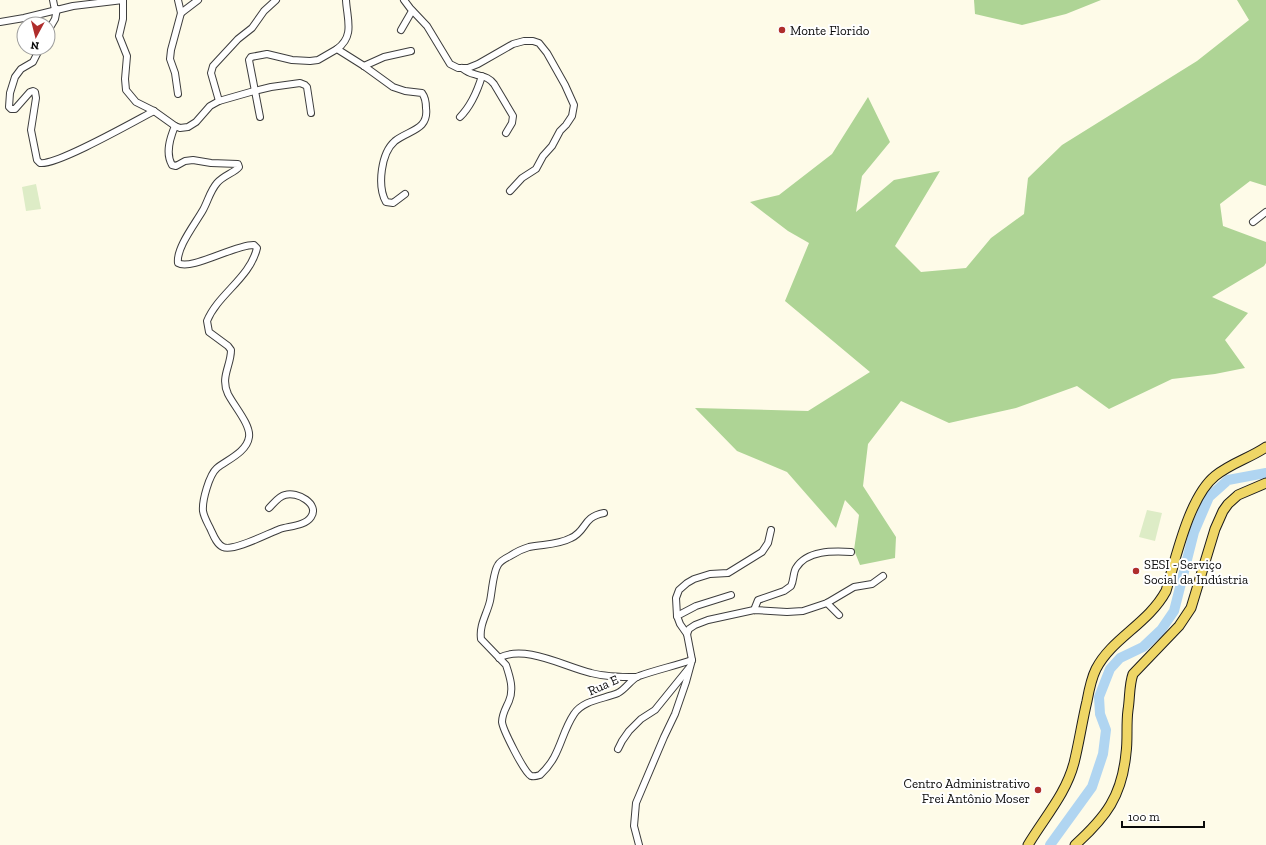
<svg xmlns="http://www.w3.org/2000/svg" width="1266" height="845" viewBox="0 0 1266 845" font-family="'Zilla Slab',serif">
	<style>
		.forest { fill: #aed495 }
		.pitch { fill: #ddecc6 }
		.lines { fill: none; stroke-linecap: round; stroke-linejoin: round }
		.river { stroke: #b0d5f1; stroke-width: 10 }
		.street-casing { stroke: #3d3d3d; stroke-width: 8 }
		.primary-casing { stroke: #1b1b1b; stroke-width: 11 }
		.street { stroke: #fff; stroke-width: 6 }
		.primary { stroke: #efd666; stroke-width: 9 }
		.poi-dot { fill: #af2d2c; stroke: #fff; stroke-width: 1.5 }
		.labels { text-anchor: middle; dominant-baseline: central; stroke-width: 4; stroke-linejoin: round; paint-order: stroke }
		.poi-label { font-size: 13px; fill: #0a0a0a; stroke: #fff; text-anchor: start }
		.street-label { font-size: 13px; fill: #0a0a0a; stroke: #fff }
	</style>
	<rect width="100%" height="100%" fill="#fefbe8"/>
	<g class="forest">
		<path d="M974,0H1101L1066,14L1022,25L975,14Z"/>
		<path d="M1237,0H1266V186L1250,181L1220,204L1223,226L1266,242V263L1264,266L1212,297L1248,313L1225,340L1245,368L1215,374L1172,379L1109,409L1077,386L1016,408L949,423L901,401L868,444L863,486L896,537L895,558L860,565L854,550L859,515L845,500L836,528L787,472L737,451L695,408L808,411L870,372L785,301L809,243L788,231L750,202L779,195L832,154L868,97L890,142L862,176L856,212L894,180L940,171L895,246L921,272L966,268L991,238L1024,214L1028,178L1062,145L1197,61L1249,20Z"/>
	</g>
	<g class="pitch">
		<path d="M36,184L41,209L26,211L22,187Z"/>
		<path d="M1147,510L1162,513L1155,541L1139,537Z"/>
	</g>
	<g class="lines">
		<path class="river" d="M1050,845L1092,787L1103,754L1106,730L1100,714L1099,697L1110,669L1120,658L1143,647L1161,630L1174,611L1194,532L1209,497L1228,480L1266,473"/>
		<g class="street-casing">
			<g id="street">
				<path d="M53,0L55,10"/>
				<path d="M123,0V19L119,36L127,56L125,79L126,90L136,102L154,111L175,126L180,128L188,127L196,122L210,106L219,101L254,91L271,87L300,83L305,85L307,87L311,113"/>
				<path d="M178,0L181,13"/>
				<path d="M404,0L410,8L427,26L450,64L458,68H468L478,64L513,44L524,41H533L539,43L547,53L565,85L574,105L572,116L566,125L560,131L552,146L543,156L536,169L522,178L510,191"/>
				<path d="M0,22L24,18L73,6L123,0"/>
				<path d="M401,30L412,11"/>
				<path d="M48,31L55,19L57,9"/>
				<path d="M40,48L33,62L21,69L15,77L10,93L9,107L11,109H15L30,92L33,91L35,92L36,98L31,130L37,160L40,163C56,166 135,121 154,111"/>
				<path d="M337,49C355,36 347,19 346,0"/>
				<path d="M364,66L384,57L411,51"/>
				<path d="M462,68C466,71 469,73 474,74C482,77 488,76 494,84L513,116L512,123L506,133"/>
				<path d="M178,94L175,73L170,59L171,50L181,13L198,0"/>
				<path d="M219,101L211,73L213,66L238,39L252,28L264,11L276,0"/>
				<path d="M260,117L249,60L251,57L267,54L292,60L310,61L318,60L337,49L364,66L393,87L405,91L422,93C425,97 426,102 426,108C429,130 409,130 395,141C381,153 377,186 386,202L393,203L405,194"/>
				<path d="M460,117C470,107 478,89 482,76"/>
				<path d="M175,126C170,138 165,153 172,165L176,166L185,161L193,160L211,163L238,164L239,167C234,173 224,175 217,183C210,191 208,201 203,210C195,224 176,248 178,263C191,271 236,244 254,245L257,248C250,278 218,294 207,321L209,332L228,346L231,350C231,366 220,377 228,394C234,406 251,425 249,437C247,452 227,460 217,468C209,475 202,501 203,511C204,517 207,522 210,528C213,534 216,544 223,547C233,552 269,533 280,529C289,526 305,526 311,517C320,504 297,491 285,495C279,496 274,503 269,508"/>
				<path d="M1253,222L1266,212"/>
				<path d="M604,513C582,517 587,531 571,538C558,545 544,544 529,547C522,549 516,552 510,556C506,558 500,561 498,565C493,572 492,592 490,601C487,614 479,625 481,639L506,665C510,677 514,689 509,701C506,708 502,714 502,722C503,730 524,772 531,776C534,777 537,776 540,775C561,756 560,735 574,714C583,700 604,699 618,693C626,689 632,678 639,676C656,670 674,666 692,660"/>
				<path d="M827,603L839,615"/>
				<path d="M754,610L758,600L784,591L791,586C794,580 793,573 796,568C807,550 833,551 851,552"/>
				<path d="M677,616L676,598L679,590L687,583L694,579L710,574L728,573L762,552L768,543L771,530"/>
				<path d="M687,634L680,624L677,616L696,606L731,595"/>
				<path d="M499,658C525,644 565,667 591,673C606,677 621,677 637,677"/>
				<path d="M618,749L622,741L629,731L641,719L655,710L689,668"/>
				<path d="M639,845L634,826L636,803L664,737L675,714L686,682L692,660L687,634L689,629L695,625L708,620L754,610L787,612L803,611L827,603L854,587L872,584L883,576"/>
			</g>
		</g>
		<g class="primary-casing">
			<g id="primary">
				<path d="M1028,845C1044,818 1066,794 1074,763C1079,743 1082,722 1087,701C1089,690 1091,679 1096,669C1112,638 1148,624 1166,591C1176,558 1189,497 1215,476C1231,463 1250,458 1266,447"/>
				<path d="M1075,845C1106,817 1122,796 1126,753C1128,739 1126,725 1128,710C1130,698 1129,685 1133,674L1179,626L1191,608L1215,529L1223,511L1228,504L1238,495L1266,483"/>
			</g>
		</g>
		<use href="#street" class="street"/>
		<use href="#primary" class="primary"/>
	</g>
	<g class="poi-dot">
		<circle cx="782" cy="30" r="4"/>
		<circle cx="1136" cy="571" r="4"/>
		<circle cx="1038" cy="790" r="4"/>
	</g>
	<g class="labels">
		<g class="poi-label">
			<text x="790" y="30">Monte Florido</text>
			<text x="1144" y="564">SESI - Serviço<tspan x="1144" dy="15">Social da Indústria</tspan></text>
			<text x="1030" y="783" text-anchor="end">Centro Administrativo<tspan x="1030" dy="15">Frei Antônio Moser</tspan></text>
		</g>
		<g class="street-label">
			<text transform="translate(603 685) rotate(-24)">Rua E</text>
		</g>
	</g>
	<g transform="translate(36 36) rotate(187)"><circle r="19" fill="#ffffff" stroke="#9d9d9d"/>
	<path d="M0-3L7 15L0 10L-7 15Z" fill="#af2d2c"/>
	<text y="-6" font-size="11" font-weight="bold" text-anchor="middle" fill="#0a0a0a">N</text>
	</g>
	<path d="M1122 821v6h82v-6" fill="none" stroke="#0a0a0a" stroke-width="2"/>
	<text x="1128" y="821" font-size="12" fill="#0a0a0a" stroke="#ffffff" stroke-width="3" paint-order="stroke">100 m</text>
</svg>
